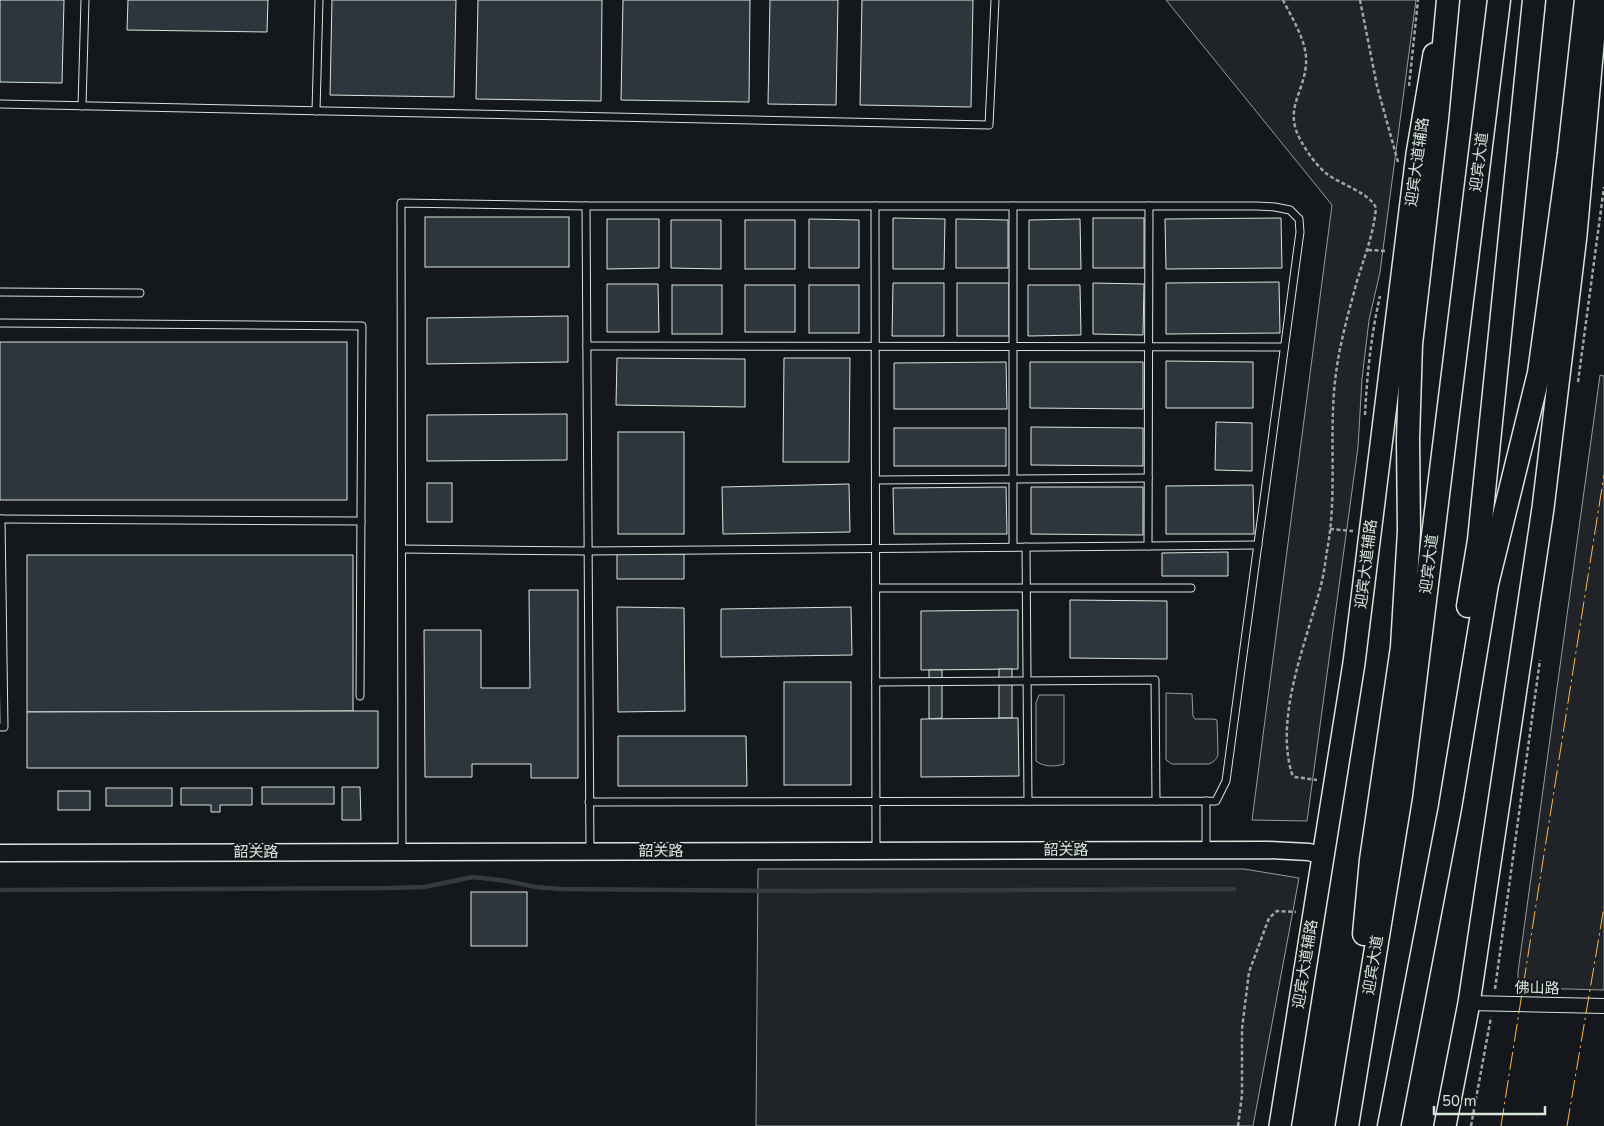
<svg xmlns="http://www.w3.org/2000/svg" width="1604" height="1126" viewBox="0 0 1604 1126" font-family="'Nunito Sans','Noto Sans SC',sans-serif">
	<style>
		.green { fill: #202428; stroke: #939e99 }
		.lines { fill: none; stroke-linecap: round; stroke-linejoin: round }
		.stream { stroke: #363b3e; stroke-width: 4.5 }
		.building { fill: #2c363c; stroke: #d8e6dc }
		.service-casing { stroke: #d8e6dc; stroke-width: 9 }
		.minor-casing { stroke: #d8e6dc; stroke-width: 16 }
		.tertiary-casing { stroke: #d8e6dc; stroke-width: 19 }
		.primary-casing { stroke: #d8e6dc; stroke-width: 24 }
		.trunk-casing { stroke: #d8e6dc; stroke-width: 25 }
		.path { stroke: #9da8a2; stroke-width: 2.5; stroke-dasharray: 4 2.5; stroke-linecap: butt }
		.service { stroke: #14181c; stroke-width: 7 }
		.minor { stroke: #14181c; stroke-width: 14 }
		.tertiary { stroke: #14181c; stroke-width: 16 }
		.primary { stroke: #14181c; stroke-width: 21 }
		.trunk { stroke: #14181c; stroke-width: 22 }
		.power { stroke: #ffb74d; stroke-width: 1; stroke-dasharray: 18 4 2.5 4; stroke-linecap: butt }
		.labels { text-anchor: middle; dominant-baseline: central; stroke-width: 4; stroke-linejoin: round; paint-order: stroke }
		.street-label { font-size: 15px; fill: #d8e6dc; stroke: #14181c }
	</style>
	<rect width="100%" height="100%" fill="#14181c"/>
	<g class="green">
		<path d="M1166,0H1416L1380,272L1369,320L1362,379L1358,447L1307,821L1252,820L1332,205Z"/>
		<path d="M1600,375L1604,376V990L1531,988L1518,982V972Z"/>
		<path d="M1166,693L1192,694L1193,716L1195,719H1213L1217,720L1218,754C1217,759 1215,761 1209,764H1172L1166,760Z"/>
		<path d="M1039,695H1064V764C1056,767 1043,767 1036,761V703Z"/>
		<path d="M758,869H1244L1299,878L1253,1126H756Z"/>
	</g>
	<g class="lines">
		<path class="stream" d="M0,890L390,888L424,887L473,877L507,881L536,887L560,889L808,891L1234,889"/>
	</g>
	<g class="building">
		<path d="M0,0H64L62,83L0,82Z"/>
		<path d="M128,0H268L267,32L127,30Z"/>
		<path d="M332,0H456L454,97L330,95Z"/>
		<path d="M478,0H602L601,101L476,99Z"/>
		<path d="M623,0H750L749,102L621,100Z"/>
		<path d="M770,0H838L836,105L768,104Z"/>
		<path d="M862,0H973L971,107L860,105Z"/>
		<rect x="425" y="217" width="144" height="50"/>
		<path d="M893,218L945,219L944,269H893Z"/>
		<rect x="1093" y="218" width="51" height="50"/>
		<path d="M1281,218L1282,268L1166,269L1165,219Z"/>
		<path d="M607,219H659V268L607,269Z"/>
		<path d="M809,219L859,220V268H809Z"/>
		<path d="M956,219L1008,220V268H956Z"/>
		<path d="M1080,219L1081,269H1029V220Z"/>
		<path d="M671,220H721V269L671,268Z"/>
		<rect x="745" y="220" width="50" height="49"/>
		<path d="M1279,282L1280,333L1166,334V283Z"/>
		<path d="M893,283H944V336H892Z"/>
		<rect x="957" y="283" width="52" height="53"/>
		<path d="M1093,283L1144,284L1143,335L1093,334Z"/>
		<path d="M607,284H658L659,332H607Z"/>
		<rect x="672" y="285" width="50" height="49"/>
		<rect x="745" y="285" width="50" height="47"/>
		<rect x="809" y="285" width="50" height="48"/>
		<path d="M1028,285H1080L1081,335L1028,336Z"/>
		<path d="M568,316V362L427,364V318Z"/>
		<rect x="0" y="342" width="347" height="158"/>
		<path d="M617,358L745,359V407L616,405Z"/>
		<path d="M784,358H850L849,462H783Z"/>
		<path d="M1166,361L1253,362V408H1166Z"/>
		<path d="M1006,362L1007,409H894V363Z"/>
		<path d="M1030,362H1143V409L1030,408Z"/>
		<path d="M567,414V460L427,461V415Z"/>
		<path d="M1216,422L1252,423V471L1215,470Z"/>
		<path d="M1031,427L1143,428V466L1031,465Z"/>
		<rect x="894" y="428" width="112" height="38"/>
		<rect x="618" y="432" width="66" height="102"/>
		<rect x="427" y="483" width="25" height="39"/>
		<path d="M849,484L850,532L723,534L722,487Z"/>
		<path d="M1253,485L1254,534H1166V486Z"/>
		<path d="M1006,487L1007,534H894L893,488Z"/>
		<path d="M1031,487H1143V535L1031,534Z"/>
		<path d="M1228,552V576H1162V553Z"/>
		<path d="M617,553L684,554V579H617Z"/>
		<path d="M27,555H353V711L27,712Z"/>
		<path d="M529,590H578V778H531V764H472V777H425L424,630H481V688H530Z"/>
		<path d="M1070,600L1167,601V659L1070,658Z"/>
		<path d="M617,607L684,608L685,711L618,712Z"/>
		<path d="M851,607L852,655L721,657V609Z"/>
		<path d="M1018,610V669L921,670V611Z"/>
		<rect x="999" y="669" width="13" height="49"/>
		<path d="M929,670H942V718L929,719Z"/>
		<rect x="784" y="682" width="67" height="103"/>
		<path d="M353,711H378V768H27V712Z"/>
		<path d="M1018,718L1019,776L921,777V719Z"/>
		<path d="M618,736H746L747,786H618Z"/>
		<rect x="262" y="787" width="72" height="17"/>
		<path d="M342,787H360L361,820H342Z"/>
		<rect x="106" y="788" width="66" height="18"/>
		<path d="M181,788H252V805H220V812H211V805H181Z"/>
		<rect x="58" y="791" width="32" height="19"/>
		<rect x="471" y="892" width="56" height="54"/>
	</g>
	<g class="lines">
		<g class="service-casing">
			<g id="service">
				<path d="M0,104L989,125L995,0"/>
				<path d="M82,106L85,0"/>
				<path d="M316,111L319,0"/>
				<path d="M586,206L590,851"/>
				<path d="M875,206L876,850"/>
				<path d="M1013,206V547"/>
				<path d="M0,292L140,293"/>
				<path d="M0,323L362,326L360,696"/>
				<path d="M587,346L1284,347"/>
				<path d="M876,480L1148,478"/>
				<path d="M0,519L361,521"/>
				<path d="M1148,546L1149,206"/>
				<path d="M1026,547L1028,801"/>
				<path d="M402,549L588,551L1258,545"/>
				<path d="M876,588H1191"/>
				<path d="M876,682L1155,680L1156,801"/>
				<path d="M0,727H4L1,519"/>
				<path d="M1206,850V801"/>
				<path d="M402,852L401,203L586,206H1256L1275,207L1290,210L1299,219L1300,232L1226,781L1216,801L589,802"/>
			</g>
		</g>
		<g class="minor-casing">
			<path id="minor" d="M1469,1003L1604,1006"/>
		</g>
		<g class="tertiary-casing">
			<path id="tertiary" d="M0,853L1268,850L1309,852L1322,856"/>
		</g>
		<g class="primary-casing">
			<g id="primary">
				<path d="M1280,1126L1354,663L1417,154L1434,54"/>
				<path d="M1445,1126L1469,1003L1543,508L1576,235L1597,0"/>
			</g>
		</g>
		<g class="trunk-casing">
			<g id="trunk">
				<path d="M1468,606L1479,540L1534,0"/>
				<path d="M1364,934L1371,860L1402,647L1409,531L1408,439L1411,344L1437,119L1448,0"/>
				<path d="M1347,1126L1401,795L1499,0"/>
				<path d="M1389,1126L1450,808L1487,584L1539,373L1569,154L1586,0"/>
			</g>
		</g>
		<g class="path">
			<path d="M1283,0C1292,18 1308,43 1306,64C1304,94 1283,109 1301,141C1307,152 1317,166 1327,174C1340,184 1370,193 1376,208C1373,236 1365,255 1357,281C1349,311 1340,342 1336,373C1328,432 1338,493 1327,551C1325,563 1324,574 1321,585C1307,641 1274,716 1292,774L1295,777L1317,780"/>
			<path d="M1360,0L1377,86L1398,162"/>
			<path d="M1409,86L1418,0"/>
			<path d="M1368,250L1387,251"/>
			<path d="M1578,382L1604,187"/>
			<path d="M1365,415C1367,375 1371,335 1380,296"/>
			<path d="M1330,529L1353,531"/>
			<path d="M1495,989L1540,660"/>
			<path d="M1238,1126L1242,1095V1029L1249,972L1269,918L1277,911L1296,912"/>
			<path d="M1471,1126L1491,1017"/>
		</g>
		<use href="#service" class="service"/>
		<use href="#minor" class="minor"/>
		<use href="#tertiary" class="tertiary"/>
		<use href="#primary" class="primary"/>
		<use href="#trunk" class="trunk"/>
		<g class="power">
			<path d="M1501,1126L1604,475"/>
			<path d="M1567,1126L1604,907"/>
		</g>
	</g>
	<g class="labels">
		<g class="street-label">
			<text transform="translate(1417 162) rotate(-82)">迎宾大道辅路</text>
			<text transform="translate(1479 162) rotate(-83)">迎宾大道</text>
			<text transform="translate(1366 564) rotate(-83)">迎宾大道辅路</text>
			<text transform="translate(1429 564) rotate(-83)">迎宾大道</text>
			<text x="1066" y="850">韶关路</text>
			<text x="661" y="851">韶关路</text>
			<text x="256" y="852">韶关路</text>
			<text transform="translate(1305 964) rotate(-81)">迎宾大道辅路</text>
			<text transform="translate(1373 965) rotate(-81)">迎宾大道</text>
			<text transform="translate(1537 988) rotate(1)">佛山路</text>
		</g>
	</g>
	<path d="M1434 1106v8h111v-8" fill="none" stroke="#d8e6dc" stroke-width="2.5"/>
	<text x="1442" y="1106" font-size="15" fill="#d8e6dc" stroke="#14181c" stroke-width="4" paint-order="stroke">50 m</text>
</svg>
